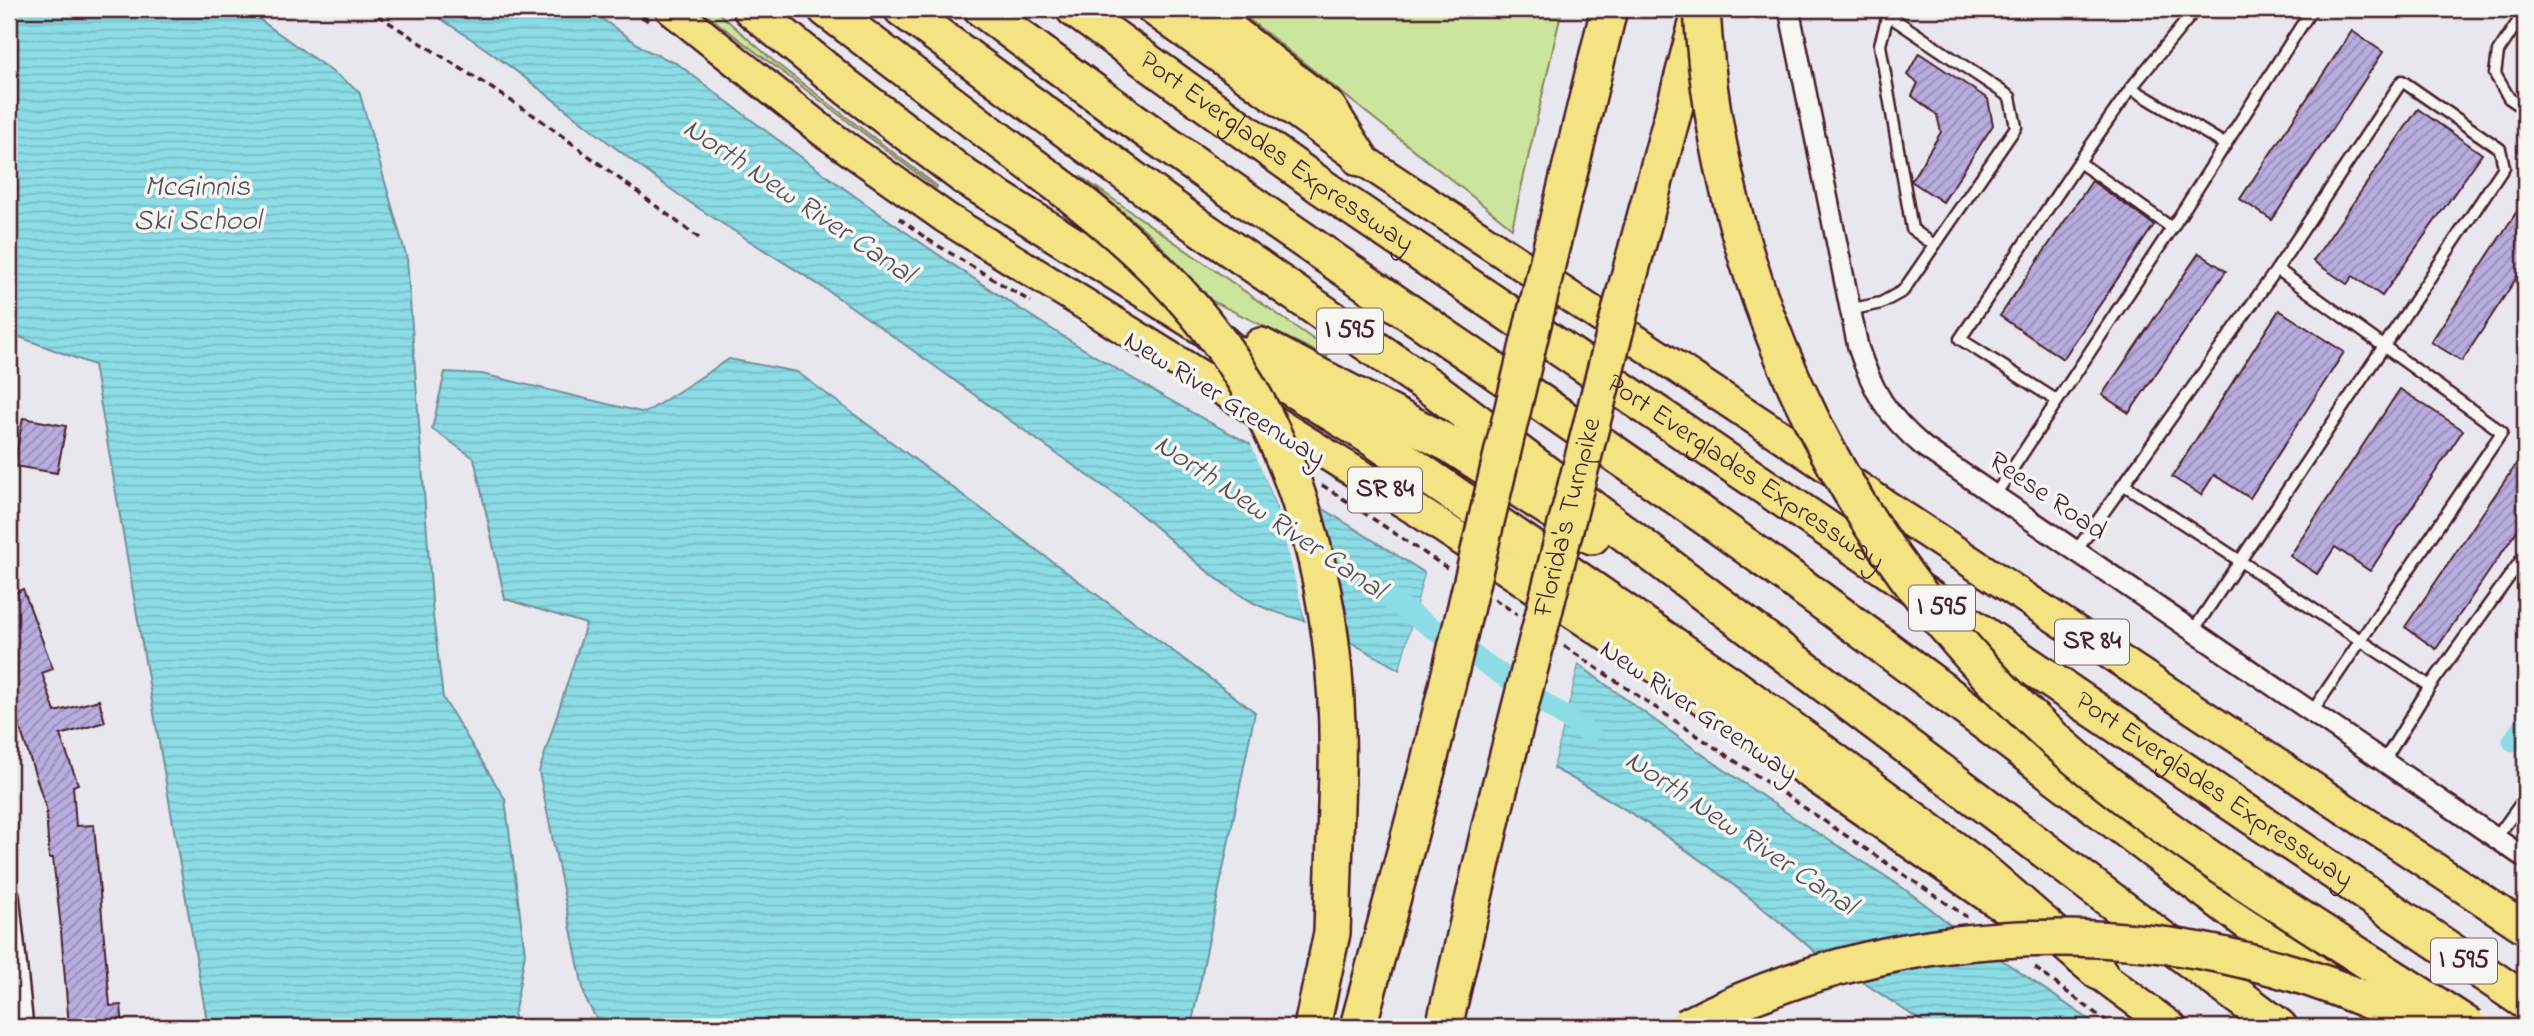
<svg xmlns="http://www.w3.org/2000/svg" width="2534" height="1036" viewBox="0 0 2534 1036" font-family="'Indie Flower',sans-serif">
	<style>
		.grass { fill: #cbe69c; stroke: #8a8264; stroke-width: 2 }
		.water { fill: url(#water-rules); stroke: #71909b; stroke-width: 2 }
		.pier { fill: #e9e7ee }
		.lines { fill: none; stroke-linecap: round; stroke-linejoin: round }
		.canal { stroke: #8bdce5; stroke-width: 21 }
		.building { fill: url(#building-hatch); stroke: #4a1f2b; stroke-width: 2 }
		.lane-casing { stroke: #4a1f2b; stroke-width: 15 }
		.street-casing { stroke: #4a1f2b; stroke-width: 24 }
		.primary-casing { stroke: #4a1f2b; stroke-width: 35 }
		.highway-casing { stroke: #4a1f2b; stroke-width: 40 }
		.path { stroke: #4a1f2b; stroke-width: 3.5; stroke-dasharray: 7 5; stroke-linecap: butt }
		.lane { stroke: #f6f6f2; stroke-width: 10 }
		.street { stroke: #f6f6f2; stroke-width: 19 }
		.primary { stroke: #f4e382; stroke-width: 30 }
		.highway { stroke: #f4e382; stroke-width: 35 }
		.highway-bridge-casing { stroke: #4a1f2b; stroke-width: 40; stroke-linecap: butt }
		.highway-bridge { stroke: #f4e382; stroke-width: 35 }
		.labels { text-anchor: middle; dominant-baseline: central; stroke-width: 7; stroke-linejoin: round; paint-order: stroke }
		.shield { fill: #f6f6f2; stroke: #7e6067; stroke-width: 2 }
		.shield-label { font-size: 26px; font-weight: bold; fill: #4a1f2b }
		.street-label { font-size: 28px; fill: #4a1f2b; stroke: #f6f6f2 }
		.water-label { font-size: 30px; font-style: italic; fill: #5a4e5a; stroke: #f6f6f2 }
	</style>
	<defs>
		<pattern id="water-rules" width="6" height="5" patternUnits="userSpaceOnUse" patternTransform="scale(1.75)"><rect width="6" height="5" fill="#8bdce5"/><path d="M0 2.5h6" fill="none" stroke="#79bcc5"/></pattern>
		<pattern id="building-hatch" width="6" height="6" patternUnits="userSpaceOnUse" patternTransform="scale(1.75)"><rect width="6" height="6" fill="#b7adde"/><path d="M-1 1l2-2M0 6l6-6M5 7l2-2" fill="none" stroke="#978cb4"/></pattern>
	</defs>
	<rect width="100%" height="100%" fill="#e9e7ee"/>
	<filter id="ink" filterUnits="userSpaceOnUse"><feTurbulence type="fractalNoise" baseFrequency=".0143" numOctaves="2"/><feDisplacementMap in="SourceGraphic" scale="14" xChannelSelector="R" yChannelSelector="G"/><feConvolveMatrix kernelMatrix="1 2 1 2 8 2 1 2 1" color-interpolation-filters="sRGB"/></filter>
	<g filter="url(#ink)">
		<g class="grass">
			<path d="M699,9H714L777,64L937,186L936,188Z"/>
			<path d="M1236,9H1562L1512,228Z"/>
			<path d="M1080,176L1330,351L1327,357L1212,301L1152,236Z"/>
		</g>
		<g class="water">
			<path d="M9,9H245L359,91L407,259L433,615L443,698L505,799L525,953L512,1027H208L94,365L9,333Z"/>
			<path d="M424,9H588L646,50L678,64C859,204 1048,338 1252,445C1278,501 1293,559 1305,621C1288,616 1269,611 1254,603C1200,573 1159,525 1109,490C1018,428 931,362 840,299C785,261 727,229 672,190C588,131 513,61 424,9Z"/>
			<path d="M729,359L797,372L1255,712L1191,1027H601L585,998L539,772L586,624L505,599L474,458L432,429L445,372L482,374L645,413Z"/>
			<path d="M1322,508L1425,573L1400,670L1350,642L1347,615Z"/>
			<path d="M1578,664C1655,721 1733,778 1813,830C1863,862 1912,890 1957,931L1822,958C1739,885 1651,819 1553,768Z"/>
			<path d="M1999,958L2100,1027H1930L1861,981L1930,966Z"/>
		</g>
		<g class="pier">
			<path d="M1249,440L1255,443L1280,503L1299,573L1308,620L1306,624L1276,504Z"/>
			<path d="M1321,504L1338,568L1350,646L1319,508Z"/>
			<path d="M1426,569L1428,574L1403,671L1399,674Z"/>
			<path d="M1579,660L1553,768L1552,771L1549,767L1575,663Z"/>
		</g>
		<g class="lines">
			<g class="canal">
				<path d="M1262,513L1360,579"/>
				<path d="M1392,601L1589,733"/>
				<path d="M2513,741L2525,724"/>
			</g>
		</g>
		<g class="building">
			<path d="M2352,31L2383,52L2272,220L2240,199Z"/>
			<path d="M1919,53L1988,99L1993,125L1943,202L1911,181L1941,132L1937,115L1912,96L1918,83L1907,75Z"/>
			<path d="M2418,109L2482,154L2382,296L2353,276L2347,284L2313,261Z"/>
			<path d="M2092,181L2154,225L2063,359L2000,316Z"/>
			<path d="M2525,199V265L2462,361L2431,342Z"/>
			<path d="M2199,253L2226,271L2129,413L2102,395Z"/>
			<path d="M2279,310L2344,352L2250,498L2214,475L2201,495L2172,477Z"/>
			<path d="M2400,389L2463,430L2370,571L2335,547L2317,574L2290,556Z"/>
			<path d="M23,418L66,426L57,473L14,466Z"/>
			<path d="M2525,451V519L2436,649L2405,627Z"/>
			<path d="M23,589L53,669L42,673L55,712L99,700L105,722L60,735L78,784L73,786L76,826L94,825L110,1006L121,1005L123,1027L69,1026L60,919L53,858H49L46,808L9,694V596Z"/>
		</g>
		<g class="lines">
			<g class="lane-casing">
				<g id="lane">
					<path d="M1998,10L1999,9"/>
					<path d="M2525,11L2498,52L2495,74L2509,98L2525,109"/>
					<path d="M1888,15L1880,45L1912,229L1934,245"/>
					<path d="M2131,88L2226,145"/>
					<path d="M2079,162L2131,88L2196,9"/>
					<path d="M2172,228L2312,9"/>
					<path d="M1849,310L1881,303L1903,291L2016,127L2010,97L1879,9"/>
					<path d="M2123,484L2430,686L2525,555"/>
					<path d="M1995,495L2172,228L2079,162L1960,339L2056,400"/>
					<path d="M2076,551L2277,269L2502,432L2312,712"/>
					<path d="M2193,631L2504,167L2500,149L2402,81L2277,269"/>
					<path d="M2384,761L2430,686"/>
					<path d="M2496,838L2525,798"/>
				</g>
			</g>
			<g class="street-casing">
				<g id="street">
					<path d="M1789,9L1858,347C1873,392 1887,416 1924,447L2525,858"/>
					<path d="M9,895L23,1027"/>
				</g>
			</g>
			<g class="primary-casing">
				<g id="primary">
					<path d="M671,9L823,131L946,218L1418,511L1666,674L2009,911"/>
					<path d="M1152,9L1360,158L2525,928"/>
					<path d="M2081,960L2171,1027"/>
				</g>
			</g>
			<g class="highway-casing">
				<g id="highway">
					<path d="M751,9L848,88L965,177L1205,328L1231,351L1368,435L1734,687L1978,867L2099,972"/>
					<path d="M826,9L1065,190"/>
					<path d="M902,9L1189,220L1435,390L2279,1027"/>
					<path d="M982,9C1221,191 1476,354 1721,528C1928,676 2128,832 2331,985"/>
					<path id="s1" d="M1074,9L1322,187L2525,1001"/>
					<path d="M1202,9L1328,108L1360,158"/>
					<path d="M1552,244L1609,9"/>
					<path d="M1625,292L1701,9"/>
					<path d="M1261,346L1451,445L1592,536"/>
					<path d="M1312,1027L1332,933L1337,774"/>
					<path d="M1358,1027L1427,770"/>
					<path d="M1444,1027L1493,814"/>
				</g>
			</g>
			<g class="path">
				<path d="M368,9L538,118L699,238"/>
				<path d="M633,9L648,21"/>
				<path d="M899,218L927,239L1031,302"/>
				<path d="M1322,485L1447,568"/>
				<path d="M1494,599L1517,614"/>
				<path d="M1564,646L1967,917"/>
				<path d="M2035,968L2114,1027"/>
			</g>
			<use href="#lane" class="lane"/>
			<use href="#street" class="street"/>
			<use href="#primary" class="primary"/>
			<use href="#highway" class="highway"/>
			<g class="highway-bridge-casing">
				<g id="highway-bridge">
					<path d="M1702,9C1718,296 1856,573 2076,758C2198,860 2338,940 2470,1027"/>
					<path d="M1065,190C1115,229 1163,271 1203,321C1305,446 1341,616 1337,774"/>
					<path d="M1427,770L1552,244"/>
					<path id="s2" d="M1493,814L1625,292"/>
					<path d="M1686,1027C1912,909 2197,908 2424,1027"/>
				</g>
			</g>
			<use href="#highway-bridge" class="highway-bridge"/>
		</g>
	</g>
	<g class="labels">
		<g class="shield">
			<rect x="1317" y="308.5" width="66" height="45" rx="5"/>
			<rect x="1348" y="467.5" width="74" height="45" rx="5"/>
			<rect x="1909" y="585.5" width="66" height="45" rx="5"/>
			<rect x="2055" y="619.5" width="74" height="45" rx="5"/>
			<rect x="2431" y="938.5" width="66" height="45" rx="5"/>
		</g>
		<g class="shield-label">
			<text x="1350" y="331">I 595</text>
			<text x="1385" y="490">SR 84</text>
			<text x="1942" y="608">I 595</text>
			<text x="2092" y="642">SR 84</text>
			<text x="2464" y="961">I 595</text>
		</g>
		<g class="street-label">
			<text stroke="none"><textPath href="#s1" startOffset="248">Port Everglades Expressway</textPath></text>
			<text transform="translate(1224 400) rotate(32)">New River Greenway</text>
			<text stroke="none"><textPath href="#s1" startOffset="816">Port Everglades Expressway</textPath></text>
			<text transform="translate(2047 497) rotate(34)">Reese Road</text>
			<text stroke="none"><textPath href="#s2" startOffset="306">Florida's Turnpike</textPath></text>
			<text transform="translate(1698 712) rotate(34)">New River Greenway</text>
			<text stroke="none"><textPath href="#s1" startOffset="1382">Port Everglades Expressway</textPath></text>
		</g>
		<g class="water-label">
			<text x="197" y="188">McGinnis<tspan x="197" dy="34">Ski School</tspan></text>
			<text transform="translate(798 202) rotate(34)">North New River Canal</text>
			<text transform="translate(1269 518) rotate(34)">North New River Canal</text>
			<text transform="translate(1740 834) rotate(34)">North New River Canal</text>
		</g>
	</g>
	<rect width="2534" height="1036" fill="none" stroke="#f6f6f2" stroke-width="35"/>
	<rect x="18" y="18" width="2499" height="1001" fill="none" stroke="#4a1f2b" stroke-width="2.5" filter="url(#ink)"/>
</svg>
